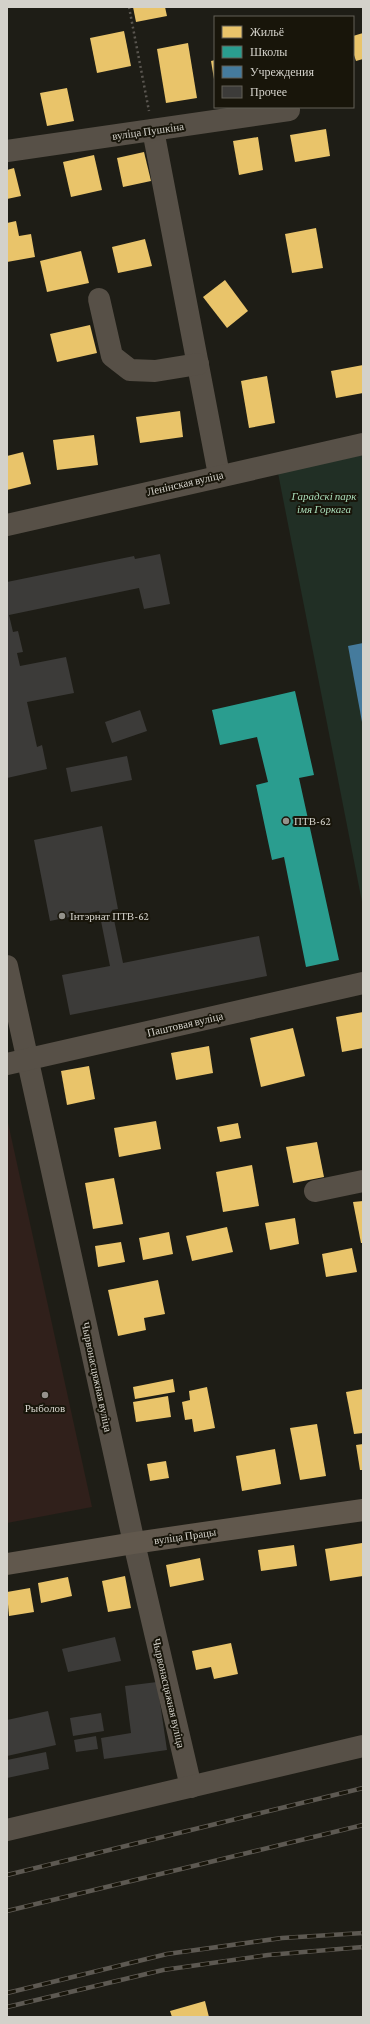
<svg xmlns="http://www.w3.org/2000/svg" width="370" height="2024" viewBox="0 0 370 2024" font-family="'Crimson Pro',serif">
	<style>
		.commercial { fill: #30201b }
		.green { fill: #212f25 }
		.homes { fill: #e9c46a }
		.schools { fill: #2a9d8f }
		.public { fill: #457b9d }
		.building { fill: #3c3b39 }
		.lines { fill: none; stroke-linecap: round; stroke-linejoin: round }
		.path { stroke: #5a5650; stroke-width: 2.5; stroke-dasharray: 2 3; stroke-linecap: butt }
		.minor { stroke: #575047; stroke-width: 22 }
		.major { stroke: #61584d; stroke-width: 22 }
		.rail-casing { stroke: #5d5952; stroke-width: 4.5 }
		.rail { stroke: #18150a; stroke-width: 3; stroke-dasharray: 9; stroke-linecap: butt }
		.poi-dot { fill: #94928b; stroke: #18150a; stroke-width: 1.5 }
		.labels { text-anchor: middle; dominant-baseline: central; stroke-width: 4; stroke-linejoin: round; paint-order: stroke }
		.street-label { font-size: 11px; fill: #d3d1ca; stroke: #18150a }
		.park-label { font-size: 11px; font-style: italic; fill: #abdfbb; stroke: #18150a }
		.poi-label { font-size: 11px; fill: #d3d1ca; stroke: #18150a; text-anchor: start }
	</style>
	<rect width="100%" height="100%" fill="#1e1d16"/>
	<path class="commercial" d="M7,1118L92,1507L7,1523Z"/>
	<path class="green" d="M363,455V907L278,473Z"/>
	<g class="homes">
		<path d="M133,7H165L167,16L136,22Z"/>
		<path d="M124,31L131,66L97,73L90,38Z"/>
		<path d="M363,33V59L356,61L353,52V36Z"/>
		<path d="M188,43L197,98L166,103L157,49Z"/>
		<path d="M215,60V78L214,79L211,61Z"/>
		<path d="M67,88L74,121L47,126L40,93Z"/>
		<path d="M326,129L330,156L295,162L290,135Z"/>
		<path d="M258,137L263,170L239,175L233,141Z"/>
		<path d="M144,152L151,181L123,187L117,158Z"/>
		<path d="M94,155L102,190L71,197L63,162Z"/>
		<path d="M14,168L21,196L7,199V170Z"/>
		<path d="M16,221L19,236L31,234L35,257L7,262V223Z"/>
		<path d="M316,228L323,268L292,273L285,234Z"/>
		<path d="M145,239L152,266L118,273L112,247Z"/>
		<path d="M81,251L89,283L47,292L40,261Z"/>
		<path d="M225,280L248,311L227,328L203,297Z"/>
		<path d="M90,325L97,353L57,362L50,334Z"/>
		<path d="M363,365V393L336,398L331,371Z"/>
		<path d="M267,376L275,423L249,428L241,381Z"/>
		<path d="M180,411L183,437L140,443L136,417Z"/>
		<path d="M94,435L98,465L57,470L53,440Z"/>
		<path d="M23,452L31,484L7,490V456Z"/>
		<path d="M363,1012V1048L342,1052L336,1017Z"/>
		<path d="M293,1028L305,1076L261,1087L250,1038Z"/>
		<path d="M209,1046L213,1073L176,1080L171,1053Z"/>
		<path d="M89,1066L95,1099L67,1105L61,1071Z"/>
		<path d="M156,1121L161,1149L119,1157L114,1128Z"/>
		<path d="M238,1123L241,1138L220,1142L217,1127Z"/>
		<path d="M317,1142L324,1177L293,1183L286,1147Z"/>
		<path d="M252,1165L259,1206L223,1212L216,1172Z"/>
		<path d="M114,1178L123,1224L93,1229L85,1183Z"/>
		<path d="M363,1201V1243H361L353,1202Z"/>
		<path d="M295,1218L299,1244L270,1250L265,1223Z"/>
		<path d="M227,1227L233,1252L192,1261L186,1236Z"/>
		<path d="M169,1232L173,1254L143,1260L139,1238Z"/>
		<path d="M121,1242L125,1262L98,1267L95,1246Z"/>
		<path d="M352,1248L357,1272L326,1277L322,1254Z"/>
		<path d="M158,1280L165,1314L144,1318L146,1330L118,1336L108,1290Z"/>
		<path d="M173,1379L175,1392L135,1399L133,1387Z"/>
		<path d="M207,1387L215,1428L194,1432L192,1419L185,1420L182,1402L190,1400L189,1391Z"/>
		<path d="M363,1389V1433L354,1434L346,1392Z"/>
		<path d="M168,1396L171,1417L136,1422L133,1402Z"/>
		<path d="M317,1424L326,1476L300,1480L290,1428Z"/>
		<path d="M363,1444V1470H360L356,1445Z"/>
		<path d="M275,1449L281,1484L242,1491L236,1456Z"/>
		<path d="M166,1461L169,1478L150,1481L147,1464Z"/>
		<path d="M362,1543L363,1576L330,1581L325,1549Z"/>
		<path d="M294,1545L297,1566L261,1571L258,1550Z"/>
		<path d="M200,1558L204,1580L170,1587L166,1565Z"/>
		<path d="M125,1576L131,1608L108,1612L102,1581Z"/>
		<path d="M68,1577L72,1596L41,1603L38,1583Z"/>
		<path d="M30,1588L34,1612L9,1616L7,1592Z"/>
		<path d="M231,1643L238,1674L214,1679L211,1667L196,1670L192,1651Z"/>
		<path d="M205,2001L209,2017H172L170,2011Z"/>
	</g>
	<path class="schools" d="M295,691L314,775L299,778L339,960L306,967L284,857L272,860L256,785L268,782L257,737L220,745L212,710Z"/>
	<path class="public" d="M363,643V722H362L348,646Z"/>
	<g class="building">
		<path d="M160,554L170,604L144,609L139,588L9,615L13,632L18,631L23,652L17,653L20,666L66,657L74,693L27,702L37,747L42,745L47,769L7,778V582L134,556L135,559Z"/>
		<path d="M140,710L147,731L112,743L105,722Z"/>
		<path d="M127,756L132,780L71,792L66,768Z"/>
		<path d="M102,826L118,909L112,910L123,963L259,936L267,976L70,1015L62,975L110,966L99,911L50,921L34,840Z"/>
		<path d="M115,1637L121,1661L68,1672L62,1649Z"/>
		<path d="M157,1682L167,1750L104,1759L101,1738L131,1733L125,1686Z"/>
		<path d="M48,1711L56,1745L7,1756V1720Z"/>
		<path d="M101,1713L104,1731L73,1736L70,1718Z"/>
		<path d="M96,1736L98,1749L76,1752L74,1740Z"/>
		<path d="M46,1752L49,1769L7,1778V1760Z"/>
	</g>
	<g class="lines">
		<path class="path" d="M129,7L149,111"/>
		<g class="minor">
			<path d="M153,130L219,475"/>
			<path d="M7,151L289,110"/>
			<path d="M99,299L112,356L130,370L155,371L198,364"/>
			<path d="M7,525L363,444"/>
			<path d="M7,966L134,1543L191,1787"/>
			<path d="M7,1064L363,983"/>
			<path d="M315,1191L363,1181"/>
			<path d="M7,1830L363,1746"/>
		</g>
		<path class="major" d="M7,1564L134,1543L363,1510"/>
		<g class="rail-casing">
			<g id="rail">
				<path d="M7,1875L363,1788"/>
				<path d="M7,1911L363,1825"/>
				<path d="M7,1993L167,1954L282,1938L363,1933"/>
				<path d="M7,2007L163,1970L268,1955L363,1947"/>
			</g>
		</g>
		<use href="#rail" class="rail"/>
	</g>
	<g class="poi-dot">
		<circle cx="286" cy="821" r="4"/>
		<circle cx="62" cy="916" r="4"/>
		<circle cx="45" cy="1395" r="4"/>
	</g>
	<g class="labels">
		<g class="street-label">
			<text transform="translate(148 131) rotate(-8)">вуліца Пушкіна</text>
			<text transform="translate(185 483) rotate(-13)">Ленінская вуліца</text>
			<text transform="translate(185 1024) rotate(-13)">Паштовая вуліца</text>
			<text transform="translate(97 1377) rotate(78)">Чырвонасцяжная вуліца</text>
			<text transform="translate(185 1536) rotate(-8)">вуліца Працы</text>
			<text transform="translate(169 1693) rotate(77)">Чырвонасцяжная вуліца</text>
		</g>
		<g class="park-label">
			<text x="324" y="496">Гарадскі парк<tspan x="324" dy="13">імя Горкага</tspan></text>
		</g>
		<g class="poi-label">
			<text x="294" y="821">ПТВ-62</text>
			<text x="70" y="916">Інтэрнат ПТВ-62</text>
			<text x="45" y="1408" text-anchor="middle">Рыболов</text>
		</g>
	</g>
	<rect width="370" height="2024" fill="none" stroke="#d3d1ca" stroke-width="16"/>
	<rect x="214" y="16" width="140" height="92" fill="#18150a" stroke="#636057"/>
	<rect x="222" y="26" width="20" height="12" fill="#e9c46a" stroke="#636057"/>
	<text x="250" y="36" font-size="12" fill="#d3d1ca">Жильё</text>
	<rect x="222" y="46" width="20" height="12" fill="#2a9d8f" stroke="#636057"/>
	<text x="250" y="56" font-size="12" fill="#d3d1ca">Школы</text>
	<rect x="222" y="66" width="20" height="12" fill="#457b9d" stroke="#636057"/>
	<text x="250" y="76" font-size="12" fill="#d3d1ca">Учреждения</text>
	<rect x="222" y="86" width="20" height="12" fill="#3c3b39" stroke="#636057"/>
	<text x="250" y="96" font-size="12" fill="#d3d1ca">Прочее</text>
</svg>
